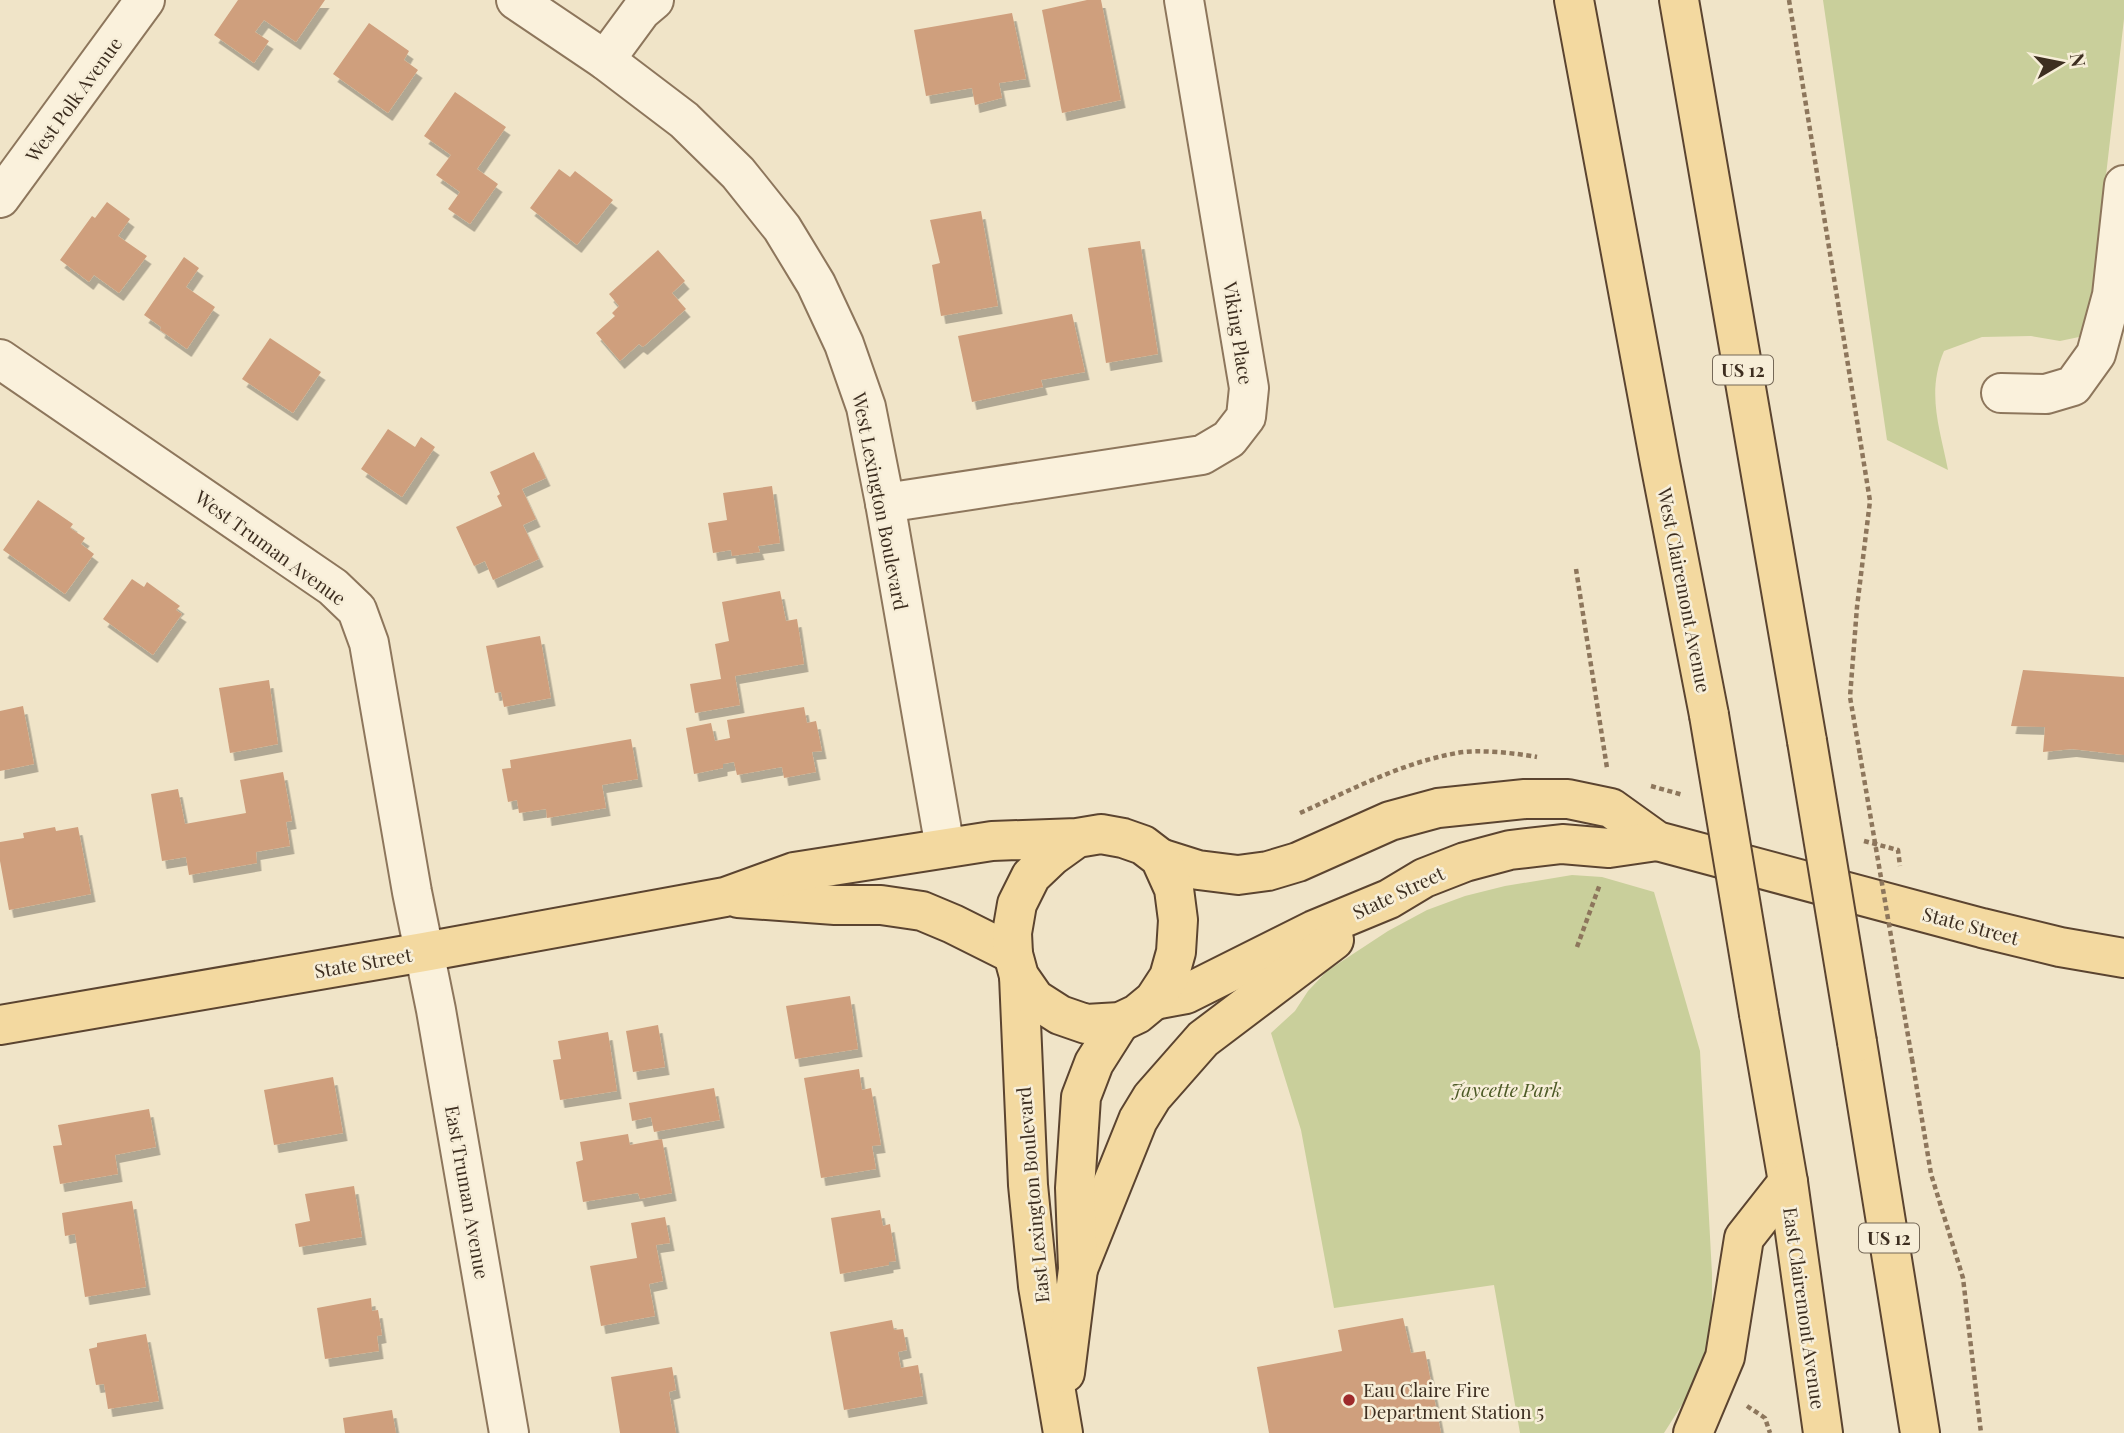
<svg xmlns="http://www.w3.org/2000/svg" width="2124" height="1433" viewBox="0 0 2124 1433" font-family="'Playfair Display',serif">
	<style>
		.green { fill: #c9cf9b }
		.building { fill: #cf9f7d; filter: url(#shadow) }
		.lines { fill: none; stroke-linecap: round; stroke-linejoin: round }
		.minor-casing { stroke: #8d765c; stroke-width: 42 }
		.major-casing { stroke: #5b4430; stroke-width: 42 }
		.path { stroke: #8d765c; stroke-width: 4.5; stroke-dasharray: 5 3.5; stroke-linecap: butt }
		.minor { stroke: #faf1dc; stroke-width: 38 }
		.major { stroke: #f3d9a0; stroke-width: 38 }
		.major-bridge-casing { stroke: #5b4430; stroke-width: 42; stroke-linecap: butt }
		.path-bridge { stroke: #8d765c; stroke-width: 4.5; stroke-dasharray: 5 3.5; stroke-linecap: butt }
		.major-bridge { stroke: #f3d9a0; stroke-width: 38 }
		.poi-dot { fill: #9e2a2b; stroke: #f7eed8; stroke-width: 2.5 }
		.labels { text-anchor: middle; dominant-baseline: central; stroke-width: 5; stroke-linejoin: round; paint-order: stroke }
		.shield { fill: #f7eed8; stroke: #756857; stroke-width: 2 }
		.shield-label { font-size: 18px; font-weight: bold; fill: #3d2e20 }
		.street-label { font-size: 19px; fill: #3d2e20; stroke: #f7eed8 }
		.park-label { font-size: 19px; font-style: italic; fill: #4d5a26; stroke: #f7eed8 }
		.poi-label { font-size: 19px; fill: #3d2e20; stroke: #f7eed8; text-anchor: start }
	</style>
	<defs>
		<filter id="shadow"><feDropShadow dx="4.5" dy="8" stdDeviation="0" flood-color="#0004"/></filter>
	</defs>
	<rect width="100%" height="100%" fill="#f0e4c8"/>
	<g class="green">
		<path d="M1823,0H2124V19L2089,323L2079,337L2060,341L2031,336L1982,337L1944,351C1926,393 1940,428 1948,470L1887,440Z"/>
		<path d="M1572,875L1602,877L1654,892L1700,1051L1712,1274V1316L1706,1356L1685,1400L1664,1433H1520L1494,1285L1334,1308L1301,1130L1271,1033L1295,1011L1308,991L1327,971L1388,931L1427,910L1465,896L1505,886Z"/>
	</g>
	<g class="building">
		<path d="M238,0H325L296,42L264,20L255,32L269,41L254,63L214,35Z"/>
		<path d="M1087,0H1101L1121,100L1062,113L1042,10Z"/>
		<path d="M1012,13L1026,79L999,83L1002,98L975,105L972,88L926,96L914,30Z"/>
		<path d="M369,23L409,51L404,60L418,70L388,113L333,74Z"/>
		<path d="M455,92L506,127L477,169L498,184L470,224L448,209L460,192L436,175L451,155L424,136Z"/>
		<path d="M559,169L570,177L575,171L613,200L577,245L530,208Z"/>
		<path d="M107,202L130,219L118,236L147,256L119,293L94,275L89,282L60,260L92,216L95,218Z"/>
		<path d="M981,211L998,306L941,316L932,265L940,263L930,220Z"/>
		<path d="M1140,241L1158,354L1106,363L1088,248Z"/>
		<path d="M658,250L685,281L672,293L686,309L643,347L639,344L620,361L596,333L615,316L612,313L619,306L609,294Z"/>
		<path d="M184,257L199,268L186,287L215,307L187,349L160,330L161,327L144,315Z"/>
		<path d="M1072,314L1085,372L1041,380L1043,387L972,402L958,336Z"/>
		<path d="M270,338L321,372L293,413L242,379Z"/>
		<path d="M388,429L415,447L421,437L435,447L402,497L361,469Z"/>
		<path d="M534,452L546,478L522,489L536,519L523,525L539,559L493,580L485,561L474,566L456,527L502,506L497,496L500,494L490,472Z"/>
		<path d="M772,486L780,543L758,546L760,552L732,556L731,550L713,553L708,523L727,520L723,493Z"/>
		<path d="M38,500L73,524L70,528L85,538L81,544L94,554L65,594L3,550Z"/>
		<path d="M132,579L144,587L147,582L180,606L176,610L182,614L153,655L103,619Z"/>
		<path d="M780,591L786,621L797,619L804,664L735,676L740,705L695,713L690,684L721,679L715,644L729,641L722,602Z"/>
		<path d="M540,636L551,698L504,707L501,692L495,693L486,646Z"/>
		<path d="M2023,670L2124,677V755L2072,749L2043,752L2045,727L2011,726Z"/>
		<path d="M269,680L278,744L230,753L219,688Z"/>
		<path d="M23,706L34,764L0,771V711Z"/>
		<path d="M804,707L807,723L816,721L822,751L812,752L816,772L784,778L782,767L737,775L734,762L723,764V768L694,774L686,728L711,723L715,741L730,738L727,720Z"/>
		<path d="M631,739L638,779L602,785L606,808L547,818L546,809L519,813L517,800L508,802L502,769L511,768L510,760Z"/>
		<path d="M283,772L292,821L286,822L290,846L256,852L257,863L189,875L186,857L162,861L151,794L178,789L185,824L246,813L240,780Z"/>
		<path d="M55,827L56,831L78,827L91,894L9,910L0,861V842L24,838L23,833Z"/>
		<path d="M850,996L858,1049L795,1059L786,1006Z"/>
		<path d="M658,1025L665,1067L633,1072L626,1031Z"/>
		<path d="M608,1032L617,1091L560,1100L553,1060L561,1059L558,1041Z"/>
		<path d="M859,1069L862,1090L871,1088L881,1145L872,1146L876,1169L821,1178L804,1078Z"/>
		<path d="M333,1077L343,1133L274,1145L264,1090Z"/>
		<path d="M714,1088L720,1120L654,1132L651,1117L632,1121L629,1103Z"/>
		<path d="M149,1109L156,1147L115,1155L118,1174L60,1184L53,1146L62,1145L58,1125Z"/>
		<path d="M628,1134L630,1145L662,1139L672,1193L640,1199L638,1193L583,1202L576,1162L583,1160L580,1142Z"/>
		<path d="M354,1186L362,1237L299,1247L295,1224L310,1221L305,1194Z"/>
		<path d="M132,1201L146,1287L85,1297L75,1234L65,1236L62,1213Z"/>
		<path d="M880,1210L883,1226L890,1224L896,1261L889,1262V1265L840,1274L831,1218Z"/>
		<path d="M665,1217L670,1243L656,1245L663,1281L649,1284L655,1316L601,1326L590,1266L637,1258L631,1223Z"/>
		<path d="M371,1298L372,1311L378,1310L382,1335L377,1336L379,1351L325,1359L317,1308Z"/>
		<path d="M1403,1318L1411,1353L1425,1351L1441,1433H1269L1257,1367L1342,1351L1338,1330Z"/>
		<path d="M892,1320L894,1330L903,1329L907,1350L898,1352L901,1368L918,1365L923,1396L844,1410L830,1332Z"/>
		<path d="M146,1334L159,1401L108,1409L104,1384L96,1385L89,1349L97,1347V1343Z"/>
		<path d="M672,1367L676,1390L669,1392L676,1433H620L611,1377Z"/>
		<path d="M392,1410L396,1433H345L343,1418Z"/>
	</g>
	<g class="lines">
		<g class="minor-casing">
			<g id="minor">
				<path d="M516,0L605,60L684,120L738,173L782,228L816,284L844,344L866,407L885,503L945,848"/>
				<path d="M605,60L641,11L654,0"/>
				<path d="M0,198L145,0"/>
				<path d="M0,359L333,587L357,610L369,643L412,892L436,1010L509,1433"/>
				<path d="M2001,393L2046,394L2073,386L2096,354L2112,295L2124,185"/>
				<path d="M885,503L1202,455L1229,439L1246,417L1249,388L1184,0"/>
			</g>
		</g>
		<g class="major-casing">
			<g id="major">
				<path d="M1574,0L1660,463L1709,715"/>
				<path d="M1679,0L1807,741"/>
				<path d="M1160,858L1198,870L1238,875L1268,871L1298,862L1390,821L1438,808L1525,799H1568L1611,808L1657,841L1982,928L2060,947L2124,958"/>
				<path d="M738,898L835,905H881L922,911L953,924L1013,954"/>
				<path d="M1019,976L1028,1185L1038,1286L1063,1433"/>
				<path d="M1154,1000L1186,994L1314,930L1389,899L1424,878L1465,862L1510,850L1562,844L1609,848L1657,841"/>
				<path d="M1759,1014L1788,1182L1823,1433"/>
				<path d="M0,1025L424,952L725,897L794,872L992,841L1077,838L1101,834L1123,838L1143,845L1160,858L1174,889L1178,920L1176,952L1169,977L1154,1000L1137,1014L1120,1022L1086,1024L1060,1015L1035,999L1019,976L1013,954L1012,933L1017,904L1031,876L1052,856L1077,838"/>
				<path d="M1857,1042L1920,1433"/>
				<path d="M1078,1269L1138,1120L1152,1097L1203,1039L1334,940"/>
				<path d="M1065,1373L1078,1269L1075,1188L1081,1097L1094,1063L1120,1022"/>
				<path d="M1693,1433L1725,1357L1744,1238L1788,1182"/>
			</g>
		</g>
		<g class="path">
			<path d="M1789,0L1870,501L1857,607L1850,697L1860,755"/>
			<path d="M1576,569L1607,768"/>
			<path d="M1651,786L1683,795"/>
			<path d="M1300,813C1351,790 1401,763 1457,753C1478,749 1515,753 1537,757"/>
			<path d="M1864,841L1898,850L1900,866"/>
			<path d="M1577,947L1600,884"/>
			<path d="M1912,1059L1931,1174L1963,1278L1981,1433"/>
			<path d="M1747,1406L1765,1418L1770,1433"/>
		</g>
		<use href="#minor" class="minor"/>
		<use href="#major" class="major"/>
		<g class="major-bridge-casing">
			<g id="major-bridge">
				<path d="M1709,715L1759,1014"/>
				<path d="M1807,741L1857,1042"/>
			</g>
		</g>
		<path class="path-bridge" d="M1860,755L1912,1059"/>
		<use href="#major-bridge" class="major-bridge"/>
	</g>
	<circle class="poi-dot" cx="1349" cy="1400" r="7"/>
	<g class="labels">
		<g class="shield">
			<rect x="1713" y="355.5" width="60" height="29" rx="5"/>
			<rect x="1859" y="1223.5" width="60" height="29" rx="5"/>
		</g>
		<g class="shield-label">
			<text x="1743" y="370">US 12</text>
			<text x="1889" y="1238">US 12</text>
		</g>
		<g class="street-label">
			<text transform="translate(73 99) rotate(-54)">West Polk Avenue</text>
			<text transform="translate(1239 333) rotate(81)">Viking Place</text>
			<text transform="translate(881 501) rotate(79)">West Lexington Boulevard</text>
			<text transform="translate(271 547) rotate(36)">West Truman Avenue</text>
			<text transform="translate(1685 590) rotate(79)">West Clairemont Avenue</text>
			<text transform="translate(1398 892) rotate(-25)">State Street</text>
			<text transform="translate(1971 925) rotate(15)">State Street</text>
			<text transform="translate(363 962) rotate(-10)">State Street</text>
			<text transform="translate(468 1192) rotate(80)">East Truman Avenue</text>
			<text transform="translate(1032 1195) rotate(-95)">East Lexington Boulevard</text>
			<text transform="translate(1805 1308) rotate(82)">East Clairemont Avenue</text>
		</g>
		<g class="park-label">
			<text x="1506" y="1089">Jaycette Park</text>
		</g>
		<g class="poi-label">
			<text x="1363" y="1389">Eau Claire Fire<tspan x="1363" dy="22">Department Station 5</tspan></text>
		</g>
	</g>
	<g transform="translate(2061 63) rotate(80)" stroke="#f7eed8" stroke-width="5" paint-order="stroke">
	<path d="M0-5L12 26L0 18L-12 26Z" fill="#3d2e20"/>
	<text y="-10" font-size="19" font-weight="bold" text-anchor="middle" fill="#3d2e20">N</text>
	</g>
</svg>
